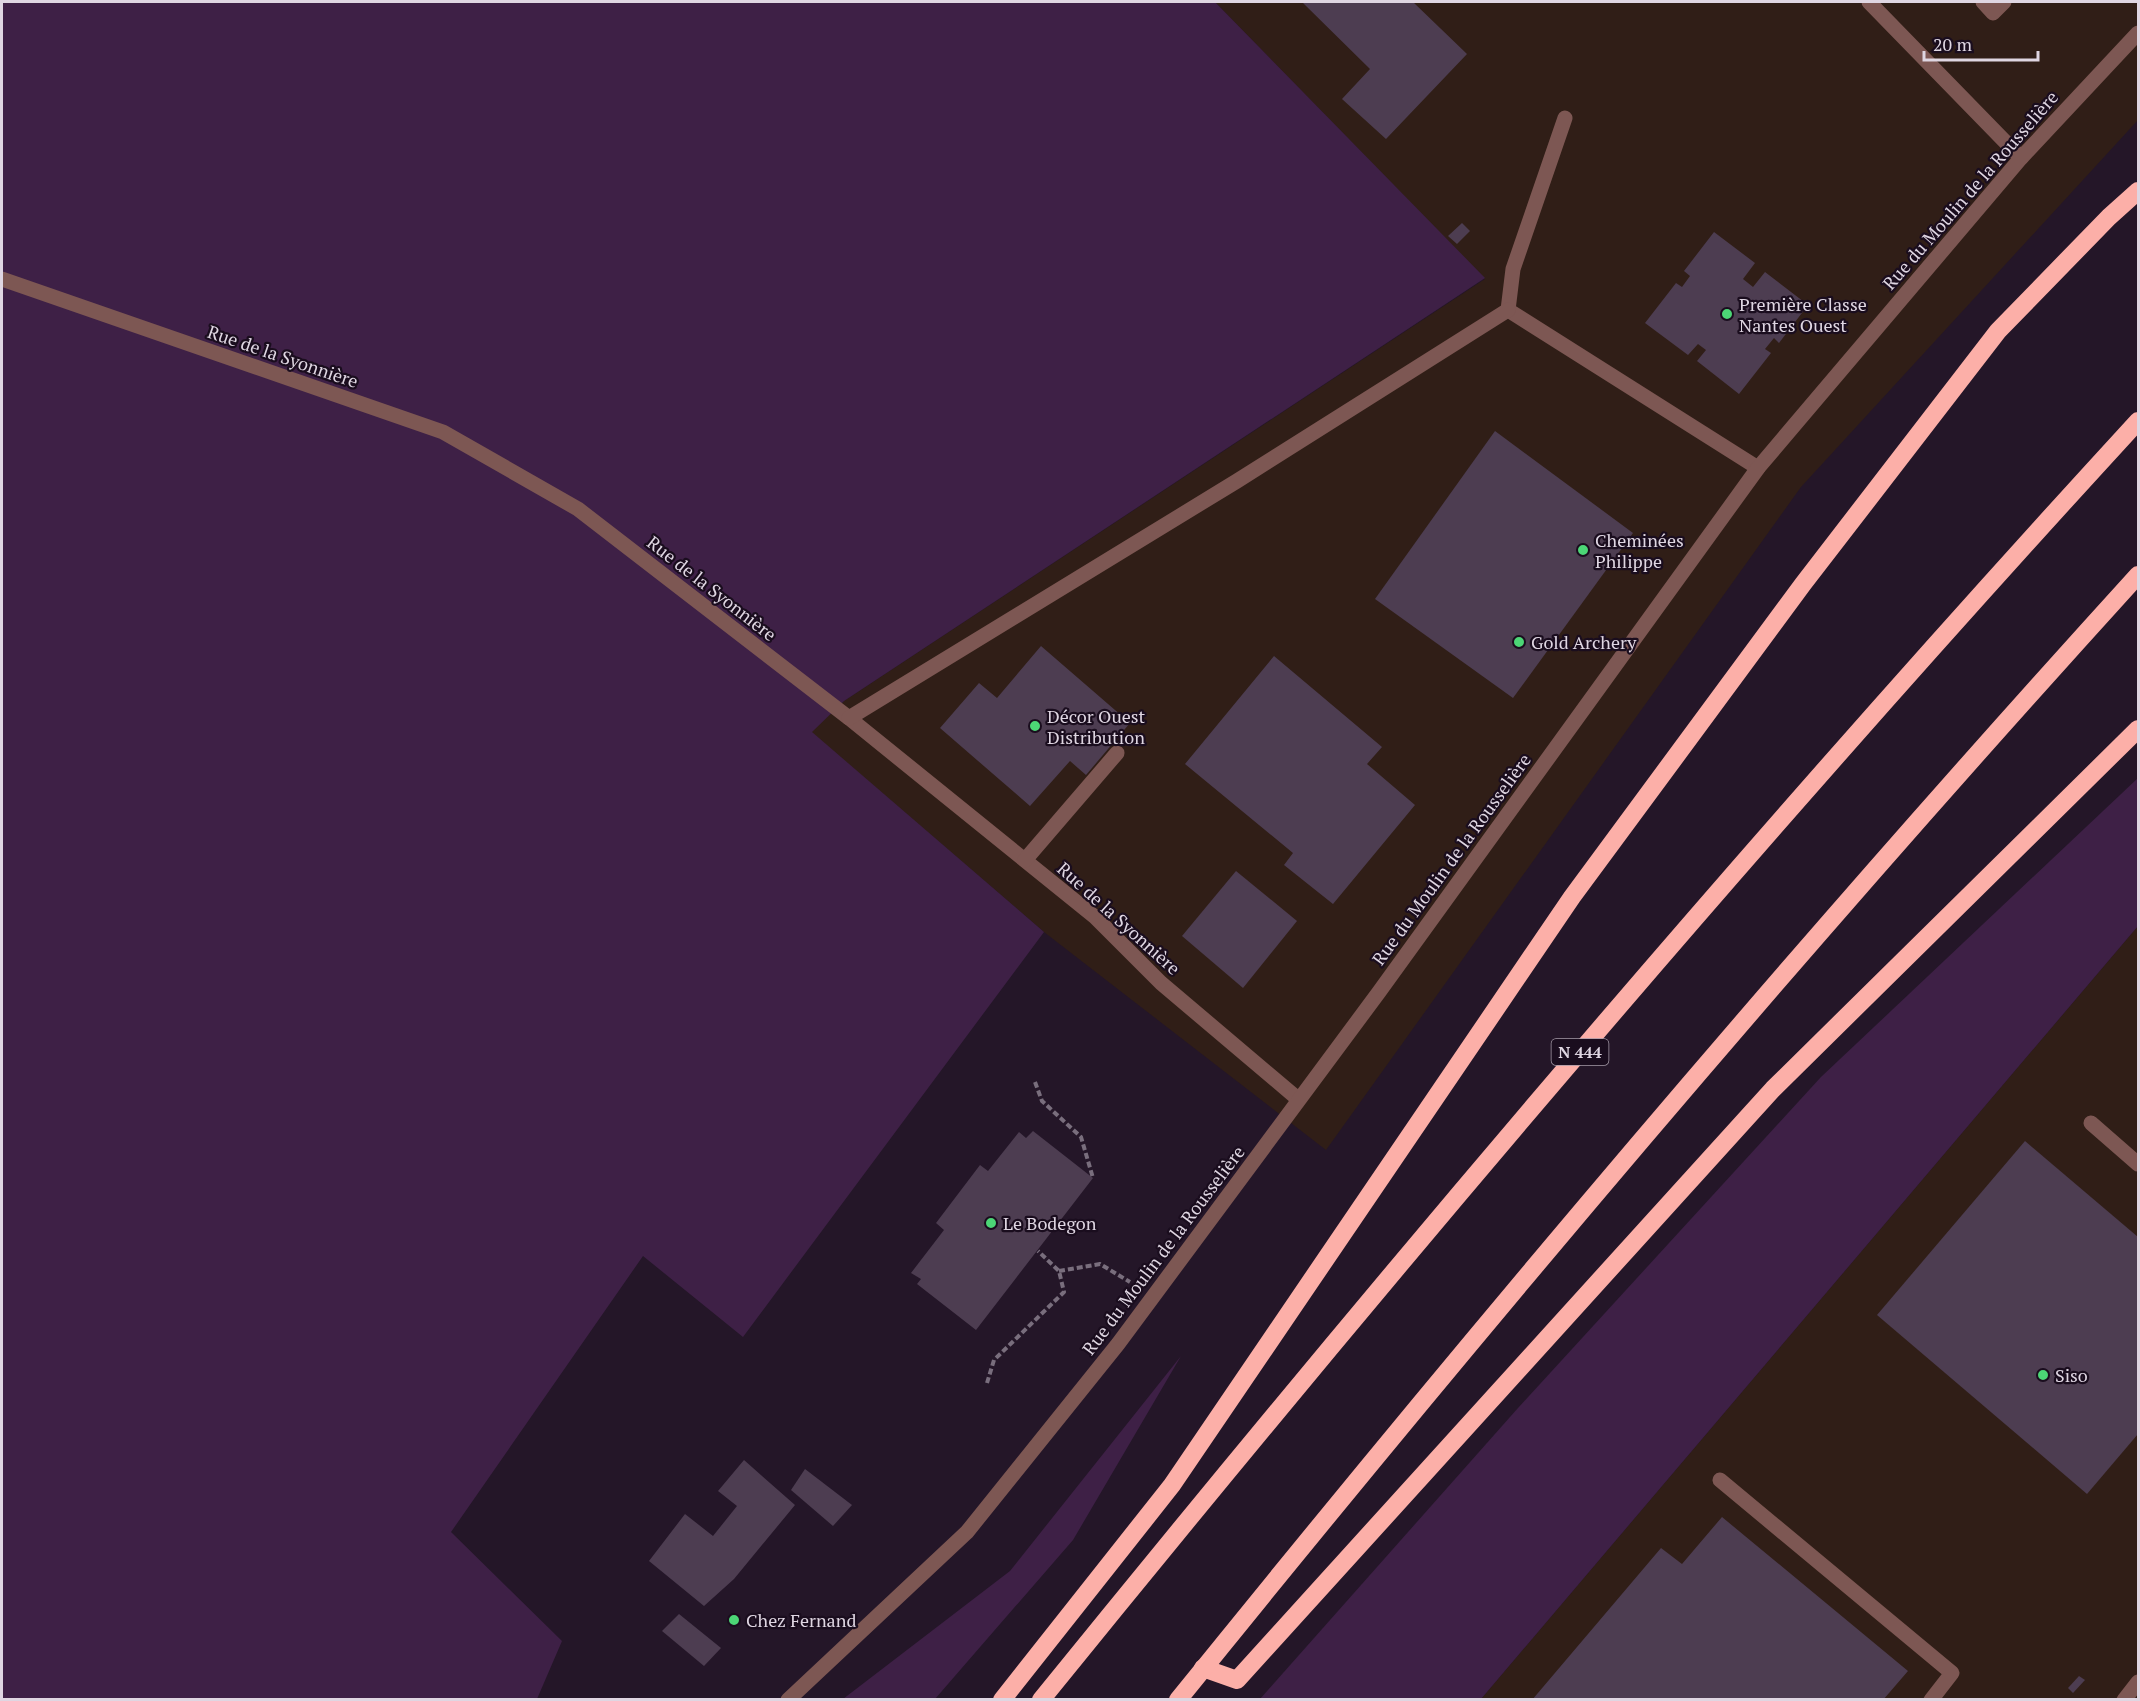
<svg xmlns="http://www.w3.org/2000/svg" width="2140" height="1701" viewBox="0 0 2140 1701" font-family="'PT Serif',serif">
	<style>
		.industrial { fill: #301e17 }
		.green { fill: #3e2046 }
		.building { fill: #4d3d51 }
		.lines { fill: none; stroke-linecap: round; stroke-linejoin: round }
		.path { stroke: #796e7d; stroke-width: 4; stroke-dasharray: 6 3; stroke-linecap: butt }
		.minor { stroke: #7d5753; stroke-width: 15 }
		.highway { stroke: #fcafa8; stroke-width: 18 }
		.poi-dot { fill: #4cd676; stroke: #1a0d1e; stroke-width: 2 }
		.labels { text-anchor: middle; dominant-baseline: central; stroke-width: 4.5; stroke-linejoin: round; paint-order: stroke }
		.shield { fill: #1a0d1e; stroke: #a49aa7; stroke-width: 1.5 }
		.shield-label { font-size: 16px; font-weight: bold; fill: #dfd6e2 }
		.street-label { font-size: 18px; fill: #dfd6e2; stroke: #1a0d1e }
		.poi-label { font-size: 18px; fill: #dfd6e2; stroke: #1a0d1e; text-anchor: start }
	</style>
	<rect width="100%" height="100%" fill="#241628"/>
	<g class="industrial">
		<path d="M1215,2H2138V120L1801,487L1326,1150L1044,932L811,732L844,701L1485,279Z"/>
		<path d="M2138,926V1699H1481Z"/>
	</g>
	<g class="green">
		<path d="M2,2H1215L1485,278L844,701L812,732L1044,932L743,1337L643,1256L451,1532L562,1641L537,1699L2,1700Z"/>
		<path d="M2138,778V926L1481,1699H1260L1518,1408L1821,1077Z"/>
		<path d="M1181,1356L1073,1540L935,1699H843L1010,1571Z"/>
	</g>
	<g class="building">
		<path d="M1302,2H1413L1467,54L1386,139L1342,99L1370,69Z"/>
		<path d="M1462,223L1470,231L1457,244L1448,236Z"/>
		<path d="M1714,232L1755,263L1743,279L1753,287L1765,272L1808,305L1779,343L1774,338L1765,349L1771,353L1739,394L1697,361L1706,350L1698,344L1688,355L1645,323L1676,283L1682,287L1690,276L1684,271Z"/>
		<path d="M1495,431L1633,533L1513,698L1375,599Z"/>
		<path d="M1041,646L1130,723L1086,775L1070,761L1030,806L940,728L979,683L997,698Z"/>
		<path d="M1274,656L1382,747L1367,764L1415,805L1333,904L1284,865L1293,853L1185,764Z"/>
		<path d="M1236,871L1297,921L1243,988L1182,936Z"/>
		<path d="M1033,1131L1093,1178L976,1330L917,1284L921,1279L911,1273L944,1230L936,1223L980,1165L988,1171L1019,1132L1026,1138Z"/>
		<path d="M2025,1141L2138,1237V1434L2087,1494L1877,1315Z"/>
		<path d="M744,1460L795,1505L734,1579L704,1606L649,1561L685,1514L713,1536L737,1506L718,1491Z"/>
		<path d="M805,1469L852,1505L833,1526L791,1490Z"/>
		<path d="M1722,1517L1908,1671L1883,1700H1532L1661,1548L1682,1564Z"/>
		<path d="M679,1614L721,1648L704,1666L662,1631Z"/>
		<path d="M2079,1676L2085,1680L2073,1693L2068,1688Z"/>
	</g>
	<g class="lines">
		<g class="path">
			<path d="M1035,1082L1042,1101L1081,1137L1093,1178"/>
			<path d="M1059,1271L1100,1264L1130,1282"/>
			<path d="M987,1383L994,1360L1064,1292L1059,1271L1038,1251"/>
		</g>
		<g class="minor">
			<path d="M1869,2L2021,158"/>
			<path d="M1983,2L1993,13L2004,2"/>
			<path d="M2,279L443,432L578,509L849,718L1095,917L1161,983L1298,1099"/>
			<path d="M1508,310L1758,468"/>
			<path d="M1508,310L1513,269L1565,118"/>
			<path d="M849,718L1237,481L1508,310"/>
			<path d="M1025,860L1117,753"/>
			<path d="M2091,1123L2138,1164"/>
			<path d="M1720,1480L1952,1673L1931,1700"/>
			<path d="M788,1700L967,1532L1118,1344L1379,992L1758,468L2021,158L2138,33"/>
			<path d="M2124,1700L2138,1682"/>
		</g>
		<g class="highway">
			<path d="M1203,1668L1237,1680L1773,1089L2138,729"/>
			<path d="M1002,1700L1172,1485L1572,897L1803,584L1998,331L2109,217L2138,191"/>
			<path d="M1041,1700C1395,1263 1758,835 2138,421"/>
			<path d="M1178,1700C1488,1316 1807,939 2138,575"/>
		</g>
	</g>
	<g class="poi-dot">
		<circle cx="1727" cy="314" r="6"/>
		<circle cx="1583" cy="550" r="6"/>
		<circle cx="1519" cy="642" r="6"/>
		<circle cx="1035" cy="726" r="6"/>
		<circle cx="991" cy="1223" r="6"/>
		<circle cx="2043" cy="1375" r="6"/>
		<circle cx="734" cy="1620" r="6"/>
	</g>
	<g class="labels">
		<rect class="shield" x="1551.5" y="1039" width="57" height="26" rx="4.5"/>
		<g class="shield-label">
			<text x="1580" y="1052">N 444</text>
		</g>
		<g class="street-label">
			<text transform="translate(1970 190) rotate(-49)">Rue du Moulin de la Rousselière</text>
			<text transform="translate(283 356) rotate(19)">Rue de la Syonnière</text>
			<text transform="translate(712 588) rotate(38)">Rue de la Syonnière</text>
			<text transform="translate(1451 859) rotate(-54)">Rue du Moulin de la Rousselière</text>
			<text transform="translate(1119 918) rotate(42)">Rue de la Syonnière</text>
			<text transform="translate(1163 1250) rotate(-53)">Rue du Moulin de la Rousselière</text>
		</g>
		<g class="poi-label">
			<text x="1739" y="304">Première Classe<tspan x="1739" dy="21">Nantes Ouest</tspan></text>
			<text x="1595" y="540">Cheminées<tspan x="1595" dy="21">Philippe</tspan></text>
			<text x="1531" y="642">Gold Archery</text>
			<text x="1047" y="716">Décor Ouest<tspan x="1047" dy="21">Distribution</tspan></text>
			<text x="1003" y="1223">Le Bodegon</text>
			<text x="2055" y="1375">Siso</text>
			<text x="746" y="1620">Chez Fernand</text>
		</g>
	</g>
	<rect width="2140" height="1701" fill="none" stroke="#dfd6e2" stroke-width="6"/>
	<path d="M1924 51v9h114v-9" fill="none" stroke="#dfd6e2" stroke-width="3"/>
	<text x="1933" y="51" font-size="18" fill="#dfd6e2" stroke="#1a0d1e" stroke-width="4.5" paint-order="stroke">20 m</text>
</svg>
